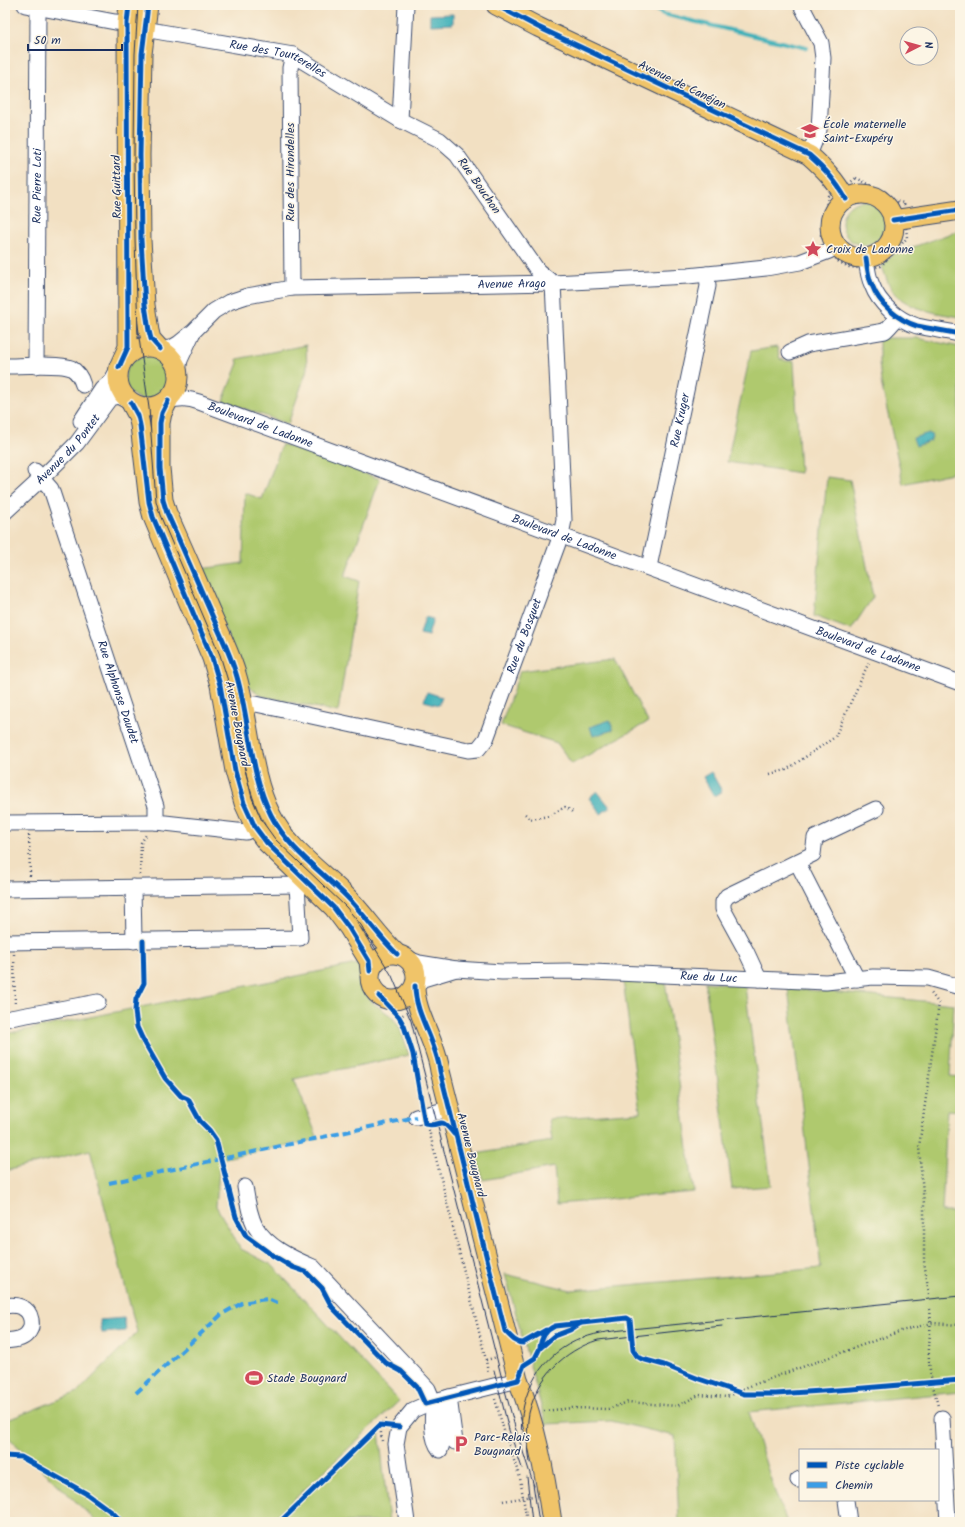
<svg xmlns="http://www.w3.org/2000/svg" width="965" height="1527" viewBox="0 0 965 1527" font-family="Kalam,sans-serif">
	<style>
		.green { fill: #afc96e; stroke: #657c66 }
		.water { fill: #40b1b9; stroke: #2e708c }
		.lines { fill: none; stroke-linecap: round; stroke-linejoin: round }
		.stream { stroke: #40b1b9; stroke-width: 4 }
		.minor-casing { stroke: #3b4a6d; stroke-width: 17 }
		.major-casing { stroke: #3b4a6d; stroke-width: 21 }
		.path { stroke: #3b4a6d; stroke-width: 2.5; stroke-dasharray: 1 3; stroke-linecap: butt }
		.minor { stroke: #fff; stroke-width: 15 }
		.major { stroke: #f0c469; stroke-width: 19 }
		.tram { stroke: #1b2f5e; stroke-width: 1 }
		.quiet { stroke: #3b9de6; stroke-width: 4; stroke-dasharray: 8 4; stroke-linecap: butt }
		.cycleway-casing { stroke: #fcf5e5; stroke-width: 8 }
		.cycleway { stroke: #0057b8; stroke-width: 5 }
		.labels { text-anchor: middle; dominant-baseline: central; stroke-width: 3; stroke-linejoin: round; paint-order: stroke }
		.street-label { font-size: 12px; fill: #1b2f5e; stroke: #fcf5e5 }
		.poi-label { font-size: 12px; fill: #1b2f5e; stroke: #fcf5e5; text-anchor: start }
	</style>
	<rect width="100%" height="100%" fill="#fcf5e5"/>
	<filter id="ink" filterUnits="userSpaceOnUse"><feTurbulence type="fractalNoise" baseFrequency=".025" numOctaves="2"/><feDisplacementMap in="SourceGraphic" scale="8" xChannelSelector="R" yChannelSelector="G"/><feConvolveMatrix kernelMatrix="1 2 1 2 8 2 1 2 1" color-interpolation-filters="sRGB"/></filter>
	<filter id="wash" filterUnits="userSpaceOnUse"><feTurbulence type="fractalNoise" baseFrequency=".012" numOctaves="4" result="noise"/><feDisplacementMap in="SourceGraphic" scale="16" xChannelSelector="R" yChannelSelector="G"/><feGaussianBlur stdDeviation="0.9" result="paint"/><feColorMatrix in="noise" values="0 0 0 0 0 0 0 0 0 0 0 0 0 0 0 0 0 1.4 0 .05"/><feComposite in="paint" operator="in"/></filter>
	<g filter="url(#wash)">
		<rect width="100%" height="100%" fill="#f2e0c2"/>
		<g class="green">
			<circle cx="864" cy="223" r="22"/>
			<path d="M960,230V317C937,313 906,310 891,289C887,282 885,274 882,266L894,254Z"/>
			<path d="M879,338H917L960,347V471L903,484L881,382L879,363Z"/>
			<path d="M306,345L307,370L288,424L223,401L238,363L237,359Z"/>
			<path d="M777,347L780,359L787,361H794L800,473L727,462L751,351Z"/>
			<circle cx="147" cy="378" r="22"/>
			<path d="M282,444L380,479L345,576L359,581L338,712L262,696L247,685L201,569L243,563L245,493L262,499Z"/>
			<path d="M827,477L850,480L873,597L851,630L814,616Z"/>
			<path d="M615,659L648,722L572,764L557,743L501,725L520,671Z"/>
			<path d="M362,963L366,993L373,1003L391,1016L400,1028L409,1055L294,1079L318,1139L220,1159L216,1206L241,1249L272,1265L399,1401L270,1522H97L5,1434V1421L78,1392L137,1332L90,1150L5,1171V1034Z"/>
			<path d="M623,980H665L694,1192L557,1204L554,1167L483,1180L476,1154L552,1141L549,1119L640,1112Z"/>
			<path d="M705,982L745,986L771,1186L732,1189Z"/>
			<path d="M788,988L954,1004L950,1076L960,1077V1111L947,1110L942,1212H960V1392L749,1412L776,1495L787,1522H679L675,1436L611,1421L546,1424L505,1274L571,1290L821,1268Z"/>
			<path d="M379,1431L389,1522H276Z"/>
		</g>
		<g class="water">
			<path d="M453,14V24L430,25V15Z"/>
			<path d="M929,433V434H931L932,439H930L931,441L916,446L913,438Z"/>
			<path d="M425,617L433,619L428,636L420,634Z"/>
			<path d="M427,692L442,697L439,705L424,701Z"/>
			<path d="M610,720L613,730L593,736L590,727Z"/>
			<path d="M711,772L722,791L714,796L703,777Z"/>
			<path d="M597,791L610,807L601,814L589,798Z"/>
			<path d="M124,1318L126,1331L102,1333L100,1320Z"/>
		</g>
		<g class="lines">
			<path class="stream" d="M647,5L663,14L806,48"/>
		</g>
	</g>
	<g filter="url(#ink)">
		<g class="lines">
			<g class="minor-casing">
				<g id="minor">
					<path d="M25,5L115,22L127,23"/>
					<path d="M801,5L821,43L823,58L819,130L809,155"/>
					<path id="s1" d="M144,29L293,55L400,120"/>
					<path d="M866,258C867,267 868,277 872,285C879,304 898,320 917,326C931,329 946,331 960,334"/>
					<path d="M292,288L290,68L293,55"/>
					<path id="s2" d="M160,349L171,348L178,344L194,331L214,311L229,302L247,296L292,288L553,283L688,276L766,268L800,262L829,251L837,245"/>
					<path d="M790,352L808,344L885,331L889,327L898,317"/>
					<path d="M5,366C20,366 59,363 71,368C78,372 81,378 83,385"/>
					<path id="s3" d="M36,366L38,7"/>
					<path d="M178,370L180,360L192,334"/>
					<path id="s4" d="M168,401C180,398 188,398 199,402L960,683"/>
					<path d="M81,421L102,389L112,380L119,367"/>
					<path id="s5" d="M35,471L51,489L156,806V822L246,832L255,827"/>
					<path id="s6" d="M5,512L42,478L77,443L110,398L118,396L131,403"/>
					<path id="s7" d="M649,567L708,286L707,274"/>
					<path id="s8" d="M244,707L256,704L468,750L478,749L486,739L561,535L564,520L553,283L538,271L457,155L440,140L400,120L406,5"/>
					<path d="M5,823L156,822"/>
					<path d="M797,862L857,979"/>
					<path d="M133,887L134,941"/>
					<path d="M5,889L297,885L303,878"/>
					<path d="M5,942L300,938L297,885"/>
					<path d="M406,958L419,963L456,969L423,979L415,986"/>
					<path id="s9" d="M456,969L502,972L569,971L826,982L873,977L928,978L960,987"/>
					<path d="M759,979L746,951L723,909V902L727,896L813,854L815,838L876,809"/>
					<path d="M5,1019L98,1002"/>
					<path d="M416,1117L449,1109"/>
					<path d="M245,1187C247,1200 249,1214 255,1226C267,1247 292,1258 313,1267L428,1389C435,1406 448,1432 440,1450C430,1438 432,1416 434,1401"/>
					<path d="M5,1306C10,1305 16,1305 21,1307C32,1311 35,1327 26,1335C21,1340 12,1340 5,1341"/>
					<path d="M449,1397L455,1442"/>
					<path d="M942,1418L948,1522"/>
					<path d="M798,1480L800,1479"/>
					<path d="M846,1500L849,1522"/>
					<path d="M407,1522L396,1444L399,1427L413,1410L434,1401L518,1380"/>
				</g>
			</g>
			<g class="major-casing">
				<g id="major">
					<path d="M148,5L142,54L140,155L141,240L145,305L149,331L151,339L160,349"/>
					<path d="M496,5L538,27L809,155C825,169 835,180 846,199"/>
					<circle cx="862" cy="226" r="32"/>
					<path d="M893,220L960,210"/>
					<circle cx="148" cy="377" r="30"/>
					<path d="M119,367L128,347L127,23L129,5"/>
					<path d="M168,401L162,413L160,423V468L163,500L167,513C182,546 196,579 211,613C220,634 231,655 237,677C250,722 250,774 271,815C288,849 321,871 347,897C365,915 379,937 397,954"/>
					<path d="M131,403L138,416L140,425L149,502L153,517L212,658L220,685L235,771L244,803L255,827L267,843L334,908L349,928L369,961L370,971"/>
					<circle cx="393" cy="977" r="23"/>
					<path d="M415,986C415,1015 436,1040 440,1071L518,1380C536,1425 545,1474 552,1522"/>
				</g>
			</g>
			<g class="path">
				<path d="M856,178L883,191L895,201L904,203L907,238L881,266L868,269L849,267L839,262L829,251L821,235L828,196L841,190Z"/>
				<path d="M770,774L786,770L835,737L869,662"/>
				<path d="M525,814L531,819L549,816L565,807L573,812"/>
				<path d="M29,835L30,876"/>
				<path d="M140,875L141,843L146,835"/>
				<path d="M14,954L15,1005"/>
				<path d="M399,1017L406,1013"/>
				<path d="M428,1126L486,1360L488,1374"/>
				<path d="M929,1294L924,1261V1204L919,1147L939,1004L931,993"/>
				<path d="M930,1309C932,1326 928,1343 929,1360C930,1376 934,1390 938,1406"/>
				<path d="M486,1360L497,1357"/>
				<path d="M739,1390L901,1331L932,1323L960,1325"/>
				<path d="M495,1399L505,1434L520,1478L527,1522"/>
				<path d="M544,1411L572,1408L608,1409L628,1402L677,1406L699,1395L727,1397L734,1393"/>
				<path d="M382,1441L380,1425L388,1417"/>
				<path d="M503,1501L533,1496"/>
			</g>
			<use href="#minor" class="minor"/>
			<use href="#major" class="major"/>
			<g class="tram">
				<path d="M138,5L135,54L134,155L135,239L138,331L149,408L156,501L160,515L220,655L228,681L235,709L244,765L252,798L262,821L275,839L346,907L361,925L392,976L411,1021L503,1383L515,1427L534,1486"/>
				<path d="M494,1370L509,1430L522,1468"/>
				<path d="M522,1437C517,1395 542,1352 583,1338C598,1332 615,1331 631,1329L960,1296"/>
				<path d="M530,1463C528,1447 526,1429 529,1413C538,1377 563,1351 598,1340L722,1326"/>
				<path d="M527,1477L532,1522"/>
				<path d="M533,1484L539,1522"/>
			</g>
			<g class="quiet">
				<path d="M109,1183L416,1117"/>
				<path d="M136,1393L222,1314L242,1303L259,1300L268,1299L279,1304"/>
			</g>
			<g class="cycleway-casing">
				<g id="cycleway">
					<path d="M148,5L142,54L140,155L141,240L145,305L149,331L151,339L160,349"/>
					<path d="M496,5L538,27L809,155C825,169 835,180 846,199"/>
					<path d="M893,220L960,210"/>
					<path d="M866,258C867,267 868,277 872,285C879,304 898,320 917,326C931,329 946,331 960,334"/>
					<path d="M119,367L128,347L127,23L129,5"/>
					<path d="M168,401L162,413L160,423V468L163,500L167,513C182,546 196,579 211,613C220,634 231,655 237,677C250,722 250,774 271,815C288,849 321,871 347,897C365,915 379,937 397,954"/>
					<path d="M131,403L138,416L140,425L149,502L153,517L212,658L220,685L235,771L244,803L255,827L267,843L334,908L349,928L369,961L370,971"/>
					<path d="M143,941L144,983L136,999L135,1011L137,1027L142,1038L165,1078L181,1096L188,1099L200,1121L209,1130L216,1140L236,1217L246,1236L272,1255L292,1267L306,1272L322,1288L332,1307L386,1363L401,1371L417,1387L425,1404L518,1380L524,1365L535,1358L540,1348L554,1336L570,1330L581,1323"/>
					<path d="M415,986C415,1015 436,1040 440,1071L505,1331C510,1336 515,1343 523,1343L546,1330"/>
					<path d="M379,996L399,1017L404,1026L413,1054L425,1124C443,1128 438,1114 454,1134"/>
					<path d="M540,1348C541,1337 546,1330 555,1326L627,1318L630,1320L633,1350L637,1356L642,1359L664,1365L699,1379L744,1394H776L852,1389L960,1380"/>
					<path d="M5,1456L21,1457L87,1494L113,1513L122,1522"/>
					<path d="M280,1522L380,1425L399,1427"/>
				</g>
			</g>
			<use href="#cycleway" class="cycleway"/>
		</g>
	</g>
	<defs>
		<g id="school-bare" transform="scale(1.38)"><path d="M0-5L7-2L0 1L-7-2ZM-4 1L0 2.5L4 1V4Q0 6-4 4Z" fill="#d1495b" stroke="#fcf5e5" stroke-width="2.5" paint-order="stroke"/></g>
		<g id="sight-bare" transform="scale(1.38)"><path d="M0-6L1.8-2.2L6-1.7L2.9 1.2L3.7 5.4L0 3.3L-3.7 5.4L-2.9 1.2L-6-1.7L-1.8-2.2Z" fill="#d1495b" stroke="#fcf5e5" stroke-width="2.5" paint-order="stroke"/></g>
		<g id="stadium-bare" transform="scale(1.38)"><path d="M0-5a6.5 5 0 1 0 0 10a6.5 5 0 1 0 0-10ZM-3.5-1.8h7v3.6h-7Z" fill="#d1495b" stroke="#fcf5e5" stroke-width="2.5" paint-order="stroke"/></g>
		<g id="parking-bare" transform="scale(1.38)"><path d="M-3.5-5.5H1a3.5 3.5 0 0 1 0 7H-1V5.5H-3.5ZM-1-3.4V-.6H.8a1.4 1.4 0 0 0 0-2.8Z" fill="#d1495b" stroke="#fcf5e5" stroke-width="2.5" paint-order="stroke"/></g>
	</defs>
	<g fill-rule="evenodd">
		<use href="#school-bare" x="810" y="131"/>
		<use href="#sight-bare" x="813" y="249"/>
		<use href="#stadium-bare" x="254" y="1378"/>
		<use href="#parking-bare" x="461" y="1444"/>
	</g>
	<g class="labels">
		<g class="street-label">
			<text stroke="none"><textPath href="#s1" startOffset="138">Rue des Tourterelles</textPath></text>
			<text transform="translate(682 85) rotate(26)">Avenue de Canéjan</text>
			<text transform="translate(290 172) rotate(-90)">Rue des Hirondelles</text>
			<text stroke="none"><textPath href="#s3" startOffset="180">Rue Pierre Loti</textPath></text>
			<text transform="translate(479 186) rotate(55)">Rue Bouchon</text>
			<text transform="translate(117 187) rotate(-91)">Rue Guittard</text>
			<text stroke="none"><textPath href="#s2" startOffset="370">Avenue Arago</textPath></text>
			<text stroke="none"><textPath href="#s7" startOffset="150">Rue Kruger</textPath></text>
			<text stroke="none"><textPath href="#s4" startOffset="97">Boulevard de Ladonne</textPath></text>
			<text stroke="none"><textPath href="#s6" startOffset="89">Avenue du Pontet</textPath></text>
			<text stroke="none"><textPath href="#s4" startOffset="421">Boulevard de Ladonne</textPath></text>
			<text stroke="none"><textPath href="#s8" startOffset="362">Rue du Bosquet</textPath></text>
			<text stroke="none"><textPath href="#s4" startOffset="745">Boulevard de Ladonne</textPath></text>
			<text stroke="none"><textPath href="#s5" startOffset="238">Rue Alphonse Daudet</textPath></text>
			<text transform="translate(237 724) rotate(79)">Avenue Bougnard</text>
			<text stroke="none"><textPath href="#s9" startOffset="253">Rue du Luc</textPath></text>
			<text transform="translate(471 1155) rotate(76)">Avenue Bougnard</text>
		</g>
		<g class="poi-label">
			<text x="823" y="124">École maternelle<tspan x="823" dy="14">Saint-Exupéry</tspan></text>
			<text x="826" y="249">Croix de Ladonne</text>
			<text x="267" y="1378">Stade Bougnard</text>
			<text x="474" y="1437">Parc-Relais<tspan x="474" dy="14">Bougnard</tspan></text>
		</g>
	</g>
	<rect width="965" height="1527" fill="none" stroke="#fcf5e5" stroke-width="20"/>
	<rect x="799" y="1449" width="140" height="52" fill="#fcf5e5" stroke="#a2a6af"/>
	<rect x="807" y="1462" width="20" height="6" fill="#0057b8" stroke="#a2a6af"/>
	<text x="835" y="1469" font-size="12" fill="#1b2f5e">Piste cyclable</text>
	<rect x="807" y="1482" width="20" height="6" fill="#3b9de6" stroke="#a2a6af"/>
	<text x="835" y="1489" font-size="12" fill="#1b2f5e">Chemin</text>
	<g transform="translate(919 46) rotate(84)"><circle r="19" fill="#fcf5e5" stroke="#a2a6af"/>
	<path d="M0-3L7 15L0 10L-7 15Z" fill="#d1495b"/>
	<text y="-6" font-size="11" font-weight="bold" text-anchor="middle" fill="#1b2f5e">N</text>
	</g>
	<path d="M28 44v6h94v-6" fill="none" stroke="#1b2f5e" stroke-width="2"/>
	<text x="34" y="44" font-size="12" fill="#1b2f5e" stroke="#fcf5e5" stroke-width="3" paint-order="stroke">50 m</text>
</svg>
